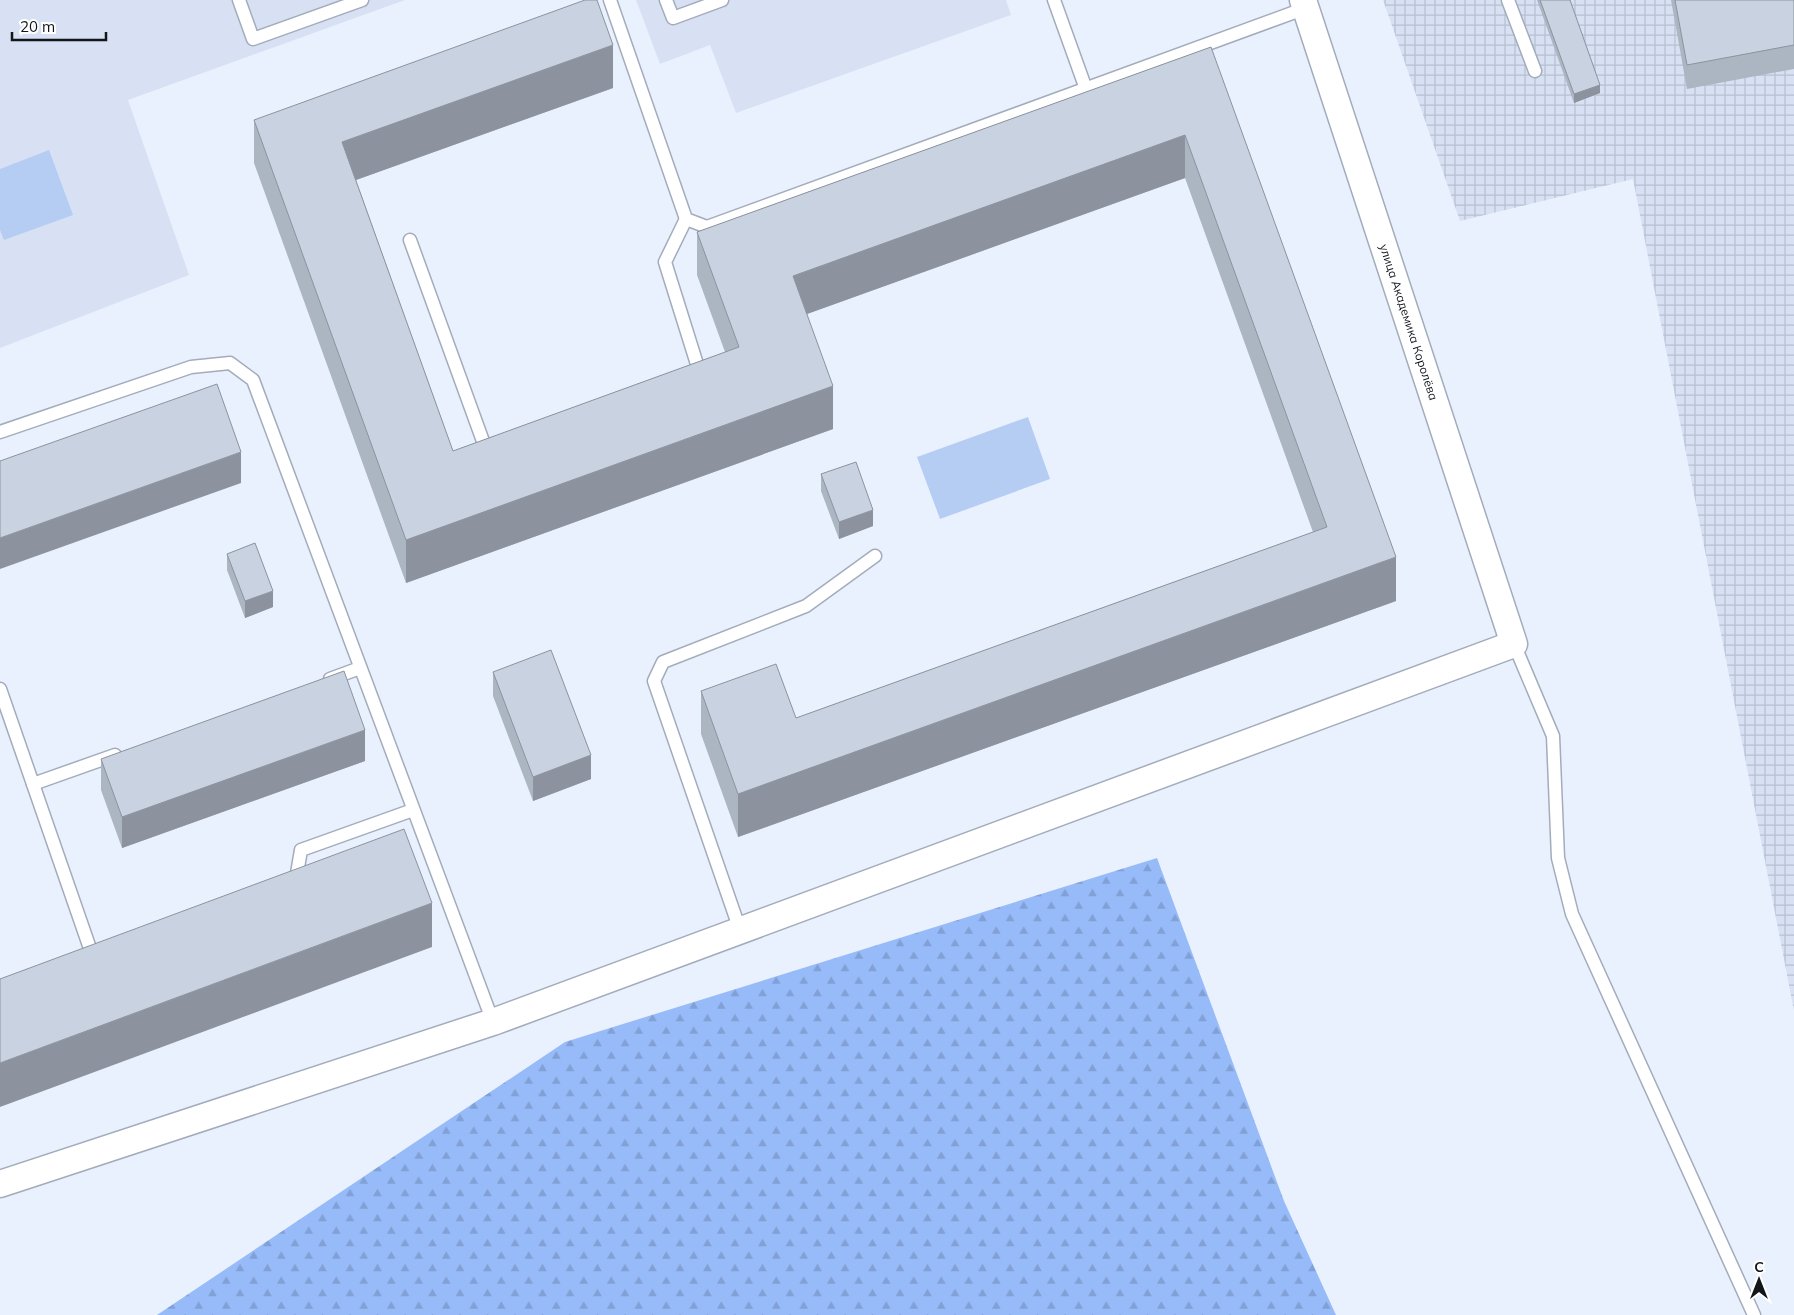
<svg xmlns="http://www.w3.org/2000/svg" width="1794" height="1315" viewBox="0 0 1794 1315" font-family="Mulish,sans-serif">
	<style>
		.built { fill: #d7e1f3 }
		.industrial { fill: url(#industrial-grid) }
		.forest { fill: url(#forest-firs) }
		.green { fill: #b5ccf3 }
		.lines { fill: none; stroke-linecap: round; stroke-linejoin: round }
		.service-casing { stroke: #a3acbb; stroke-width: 15 }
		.minor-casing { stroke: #a3acbb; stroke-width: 29 }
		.service { stroke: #fff; stroke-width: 12 }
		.minor { stroke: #fff; stroke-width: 26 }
		.wall { fill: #acb5c2 }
		.shaded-wall { fill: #8c939e }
		.building { fill: #c8d2e1; stroke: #8c939e }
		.labels { text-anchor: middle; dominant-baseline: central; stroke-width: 4; stroke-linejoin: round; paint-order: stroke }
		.street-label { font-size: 12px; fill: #12151a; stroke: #fff }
	</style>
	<defs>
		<pattern id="industrial-grid" width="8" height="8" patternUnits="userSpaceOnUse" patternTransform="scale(1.25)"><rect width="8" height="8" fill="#d7e1f3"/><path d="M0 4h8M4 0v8" fill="none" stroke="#b8c0d0"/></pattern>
		<pattern id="forest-firs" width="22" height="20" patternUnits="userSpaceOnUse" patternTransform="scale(1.25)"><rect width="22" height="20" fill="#97bbf9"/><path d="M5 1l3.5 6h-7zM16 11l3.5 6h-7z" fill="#81a0d5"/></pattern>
	</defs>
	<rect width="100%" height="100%" fill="#eaf1fe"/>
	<g class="built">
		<path d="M0,0H405L128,100L189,275L0,348Z"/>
		<path d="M636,0H1006L1011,15L736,113L710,45L660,64Z"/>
	</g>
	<path class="industrial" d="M1383,0H1794V1011L1633,179L1460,221Z"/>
	<path class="forest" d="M1157,858L1284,1201L1336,1315H157L565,1042Z"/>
	<g class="green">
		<path d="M49,150L73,215L4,240L0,230V169Z"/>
		<path d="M1028,417L1050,479L940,519L917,457Z"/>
	</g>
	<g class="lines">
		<g class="service-casing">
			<g id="service">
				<path d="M239,0L253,39L362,0"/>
				<path d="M610,0L686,219L707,227L1306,8"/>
				<path d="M666,0L673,18L722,0"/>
				<path d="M1054,0L1086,89"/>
				<path d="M1508,0L1535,71"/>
				<path d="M686,219L665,262L701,377L700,378"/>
				<path d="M410,240L488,455"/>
				<path d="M0,432L191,367L230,363L253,380L493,1022"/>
				<path d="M1514,644L1553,736L1558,858L1572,914L1754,1315"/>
				<path d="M330,679L360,668"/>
				<path d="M0,689L94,960"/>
				<path d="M33,784L115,755"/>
				<path d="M295,885L301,850L413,810"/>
				<path d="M740,930L654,681L663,662L806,606L875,556"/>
			</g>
		</g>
		<g class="minor-casing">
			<path id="minor" d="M0,1184L493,1022L1514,644L1303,0"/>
		</g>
		<use href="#service" class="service"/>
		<use href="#minor" class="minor"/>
	</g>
	<g class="wall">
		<path d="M1537,0H1570L1600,93L1574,103Z"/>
		<path d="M1671,0H1794V69L1687,89Z"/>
		<path d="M1211,47L1396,601L738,837L701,734V691L796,718L1313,532L1185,178L807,314L833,429L406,583L254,163V120L613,88L356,180L453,451L725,352L697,275V232Z"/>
		<path d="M821,474L873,526L839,539L821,491Z"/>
		<path d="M227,554L273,607L245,618L227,570Z"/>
		<path d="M493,672L591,779L533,801L493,696Z"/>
		<path d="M101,759L365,761L122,848L101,790Z"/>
	</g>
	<g class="shaded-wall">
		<path d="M613,45V88L342,185V142Z"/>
		<path d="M1600,85V93L1574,103V94Z"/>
		<path d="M1185,135V178L793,319V276Z"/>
		<path d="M833,386V429L406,583V540Z"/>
		<path d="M241,452V483L0,569V538Z"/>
		<path d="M873,510V526L839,539V522Z"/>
		<path d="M1396,557V601L738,837V794Z"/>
		<path d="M273,591V607L245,618V601Z"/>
		<path d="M365,730V761L122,848V817Z"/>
		<path d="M591,755V779L533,801V777Z"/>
		<path d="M432,903V947L0,1107V1063Z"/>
	</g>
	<g class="building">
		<path d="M585,0H597L613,45L342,142L453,451L739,347L697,232L1211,47L1396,557L738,794L701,691L776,664L796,718L1327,527L1185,135L793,276L833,386L406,540L254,120Z"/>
		<path d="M1540,0H1570L1600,85L1574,94Z"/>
		<path d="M1675,0H1794V45L1687,65Z"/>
		<path d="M217,384L241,452L0,538V461Z"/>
		<path d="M856,462L873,510L839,522L821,474Z"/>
		<path d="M255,543L273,591L245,601L227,554Z"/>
		<path d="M551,650L591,755L533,777L493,672Z"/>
		<path d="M344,671L365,730L122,817L101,759Z"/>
		<path d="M404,829L432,903L0,1063V979Z"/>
	</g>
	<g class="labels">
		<g class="street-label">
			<text transform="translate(1409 322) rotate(72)">улица Академика Королёва</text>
		</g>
	</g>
	<g transform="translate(1759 1280)" stroke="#ffffff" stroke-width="4" paint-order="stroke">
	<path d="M0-4L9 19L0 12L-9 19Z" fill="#12151a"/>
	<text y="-8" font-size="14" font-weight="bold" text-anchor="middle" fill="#12151a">С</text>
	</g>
	<path d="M12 32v8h94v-8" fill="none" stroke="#12151a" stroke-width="2.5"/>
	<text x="20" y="32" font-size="15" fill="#12151a" stroke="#ffffff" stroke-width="4" paint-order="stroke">20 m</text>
</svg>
